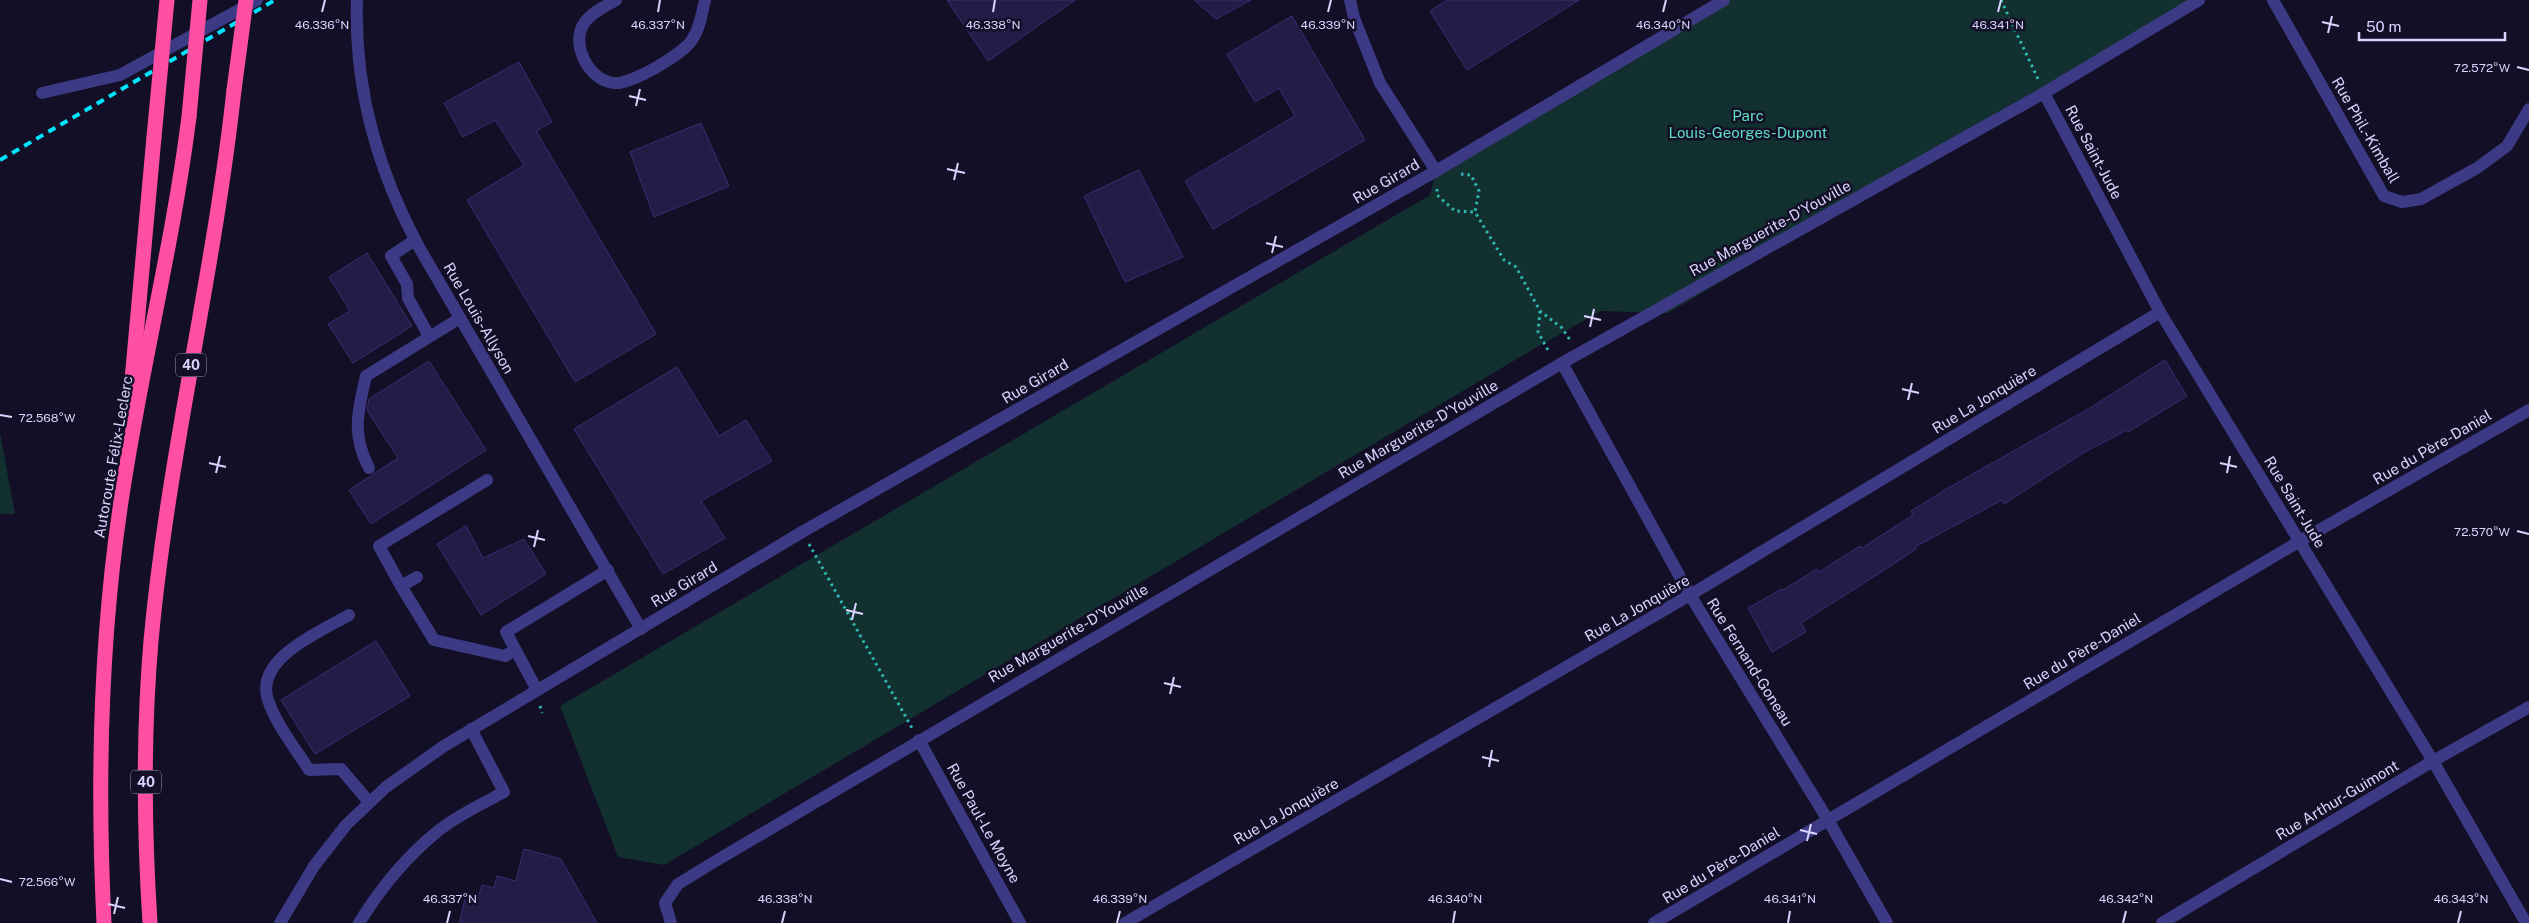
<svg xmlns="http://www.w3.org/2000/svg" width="2529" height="923" viewBox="0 0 2529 923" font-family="'Public Sans',sans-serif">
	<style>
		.green { fill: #12302f }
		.building { fill: #241b47; stroke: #3b2d73 }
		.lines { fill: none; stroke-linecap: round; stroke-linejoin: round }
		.path { stroke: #2fb8b0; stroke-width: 3; stroke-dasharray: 2.5 4; stroke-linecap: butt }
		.minor { stroke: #3d3a85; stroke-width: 12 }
		.highway { stroke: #ff4fa3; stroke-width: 15 }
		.rail { stroke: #00e5ff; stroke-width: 4; stroke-dasharray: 8 6; stroke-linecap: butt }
		.highway-bridge { stroke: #ff4fa3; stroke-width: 15 }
		.ticks { fill: none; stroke: #d9d4ff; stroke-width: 2 }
		.labels { text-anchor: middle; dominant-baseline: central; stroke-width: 5; stroke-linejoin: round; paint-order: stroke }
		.shield { fill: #130f26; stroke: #9e99be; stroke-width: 1 }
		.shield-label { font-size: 14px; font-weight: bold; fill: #d9d4ff }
		.park-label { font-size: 15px; fill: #5fe0c0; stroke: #130f26 }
		.street-label { font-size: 15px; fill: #d9d4ff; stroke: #130f26 }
		.ticks-label { font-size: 12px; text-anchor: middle; fill: #d9d4ff; stroke: #130f26; stroke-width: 5; stroke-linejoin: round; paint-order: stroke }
	</style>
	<rect width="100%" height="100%" fill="#130f26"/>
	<g class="green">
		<path d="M1715,0H2200L1668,313L1601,311L1532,350L664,865L618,857L560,706L1430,195L1436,171Z"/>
		<path d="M0,433L15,514H0Z"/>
	</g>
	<g class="building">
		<path d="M947,0H1075L988,61Z"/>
		<path d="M1194,0H1251L1216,19Z"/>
		<path d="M1447,0H1579L1467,70L1430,11Z"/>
		<path d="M1292,16L1365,140L1213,229L1185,181L1295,116L1279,88L1255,102L1227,54Z"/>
		<path d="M519,62L552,122L536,131L656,334L575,382L467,200L524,165L495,120L463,137L444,103Z"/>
		<path d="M701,123L729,186L654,217L630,152Z"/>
		<path d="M1139,170L1183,257L1125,282L1084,196Z"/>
		<path d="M367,253L412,326L353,363L328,324L350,311L329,277Z"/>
		<path d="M2165,360L2187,396L2128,432L2127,430L2083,453L2004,504L2002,500L1915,547L1916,549L1878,574L1801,623L1806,632L1772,652L1748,608L1782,589L1783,590L1817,569L1819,572L1860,546L1862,548L1913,515L1911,511L1948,488L2090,408Z"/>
		<path d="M429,361L486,450L371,524L349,490L398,458L367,410L369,399Z"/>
		<path d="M677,367L719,436L746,420L772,461L701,501L725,538L663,574L574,429Z"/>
		<path d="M466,526L483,558L524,539L546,574L481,615L437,544Z"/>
		<path d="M376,641L410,696L315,754L281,700Z"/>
		<path d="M524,849L561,859L597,923H459L466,895L478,898L482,885L494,888L497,876L516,881Z"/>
	</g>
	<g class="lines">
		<g class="path">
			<path d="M2001,0L2038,79"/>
			<path d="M1461,174L1471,175L1479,191L1475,212L1504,260L1516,267L1540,311L1562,328L1570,340"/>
			<path d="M1437,189V195L1455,211L1475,212"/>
			<path d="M1540,311L1538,332L1549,352"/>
			<path d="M809,544L912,728"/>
			<path d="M540,706L542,713"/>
		</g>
		<g class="minor">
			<path d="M357,0C354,88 378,172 420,249L641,629"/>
			<path d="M616,0C606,6 592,12 585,22C569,43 589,81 614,83C631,85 683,54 692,40C700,28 702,13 705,0"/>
			<path d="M1350,0L1354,18L1380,83L1436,171"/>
			<path d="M2273,0L2384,196L2402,202L2421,199L2477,168L2507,146L2529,109"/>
			<path d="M42,93L120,75L257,0"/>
			<path d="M2044,93L2160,312L2433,761L2526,923"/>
			<path d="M415,240L391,256L407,284L408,298L429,336"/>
			<path d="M1562,363L1690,595L1828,820L1887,923"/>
			<path d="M369,468C351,434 358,411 366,376L460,318"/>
			<path d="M417,577L401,586L434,640L505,656L515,650"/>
			<path d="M401,586L379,546L487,480"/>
			<path d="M349,615C322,631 254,658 268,700C276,724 295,748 309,770L341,769L369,802"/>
			<path d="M537,690L506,632L608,570"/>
			<path d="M919,740L1020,923"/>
			<path d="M280,923L314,866L346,825L386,787L444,746L802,532L1436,171L1724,0"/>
			<path d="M359,923C380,889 407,856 438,831C458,815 482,804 504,792L471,729"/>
			<path d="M671,923L665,903L678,884L719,859L1562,363L2044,93L2199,0"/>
			<path d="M1125,923L1690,595L2160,312"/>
			<path d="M1654,923L2300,541L2529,410"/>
			<path d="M2162,923L2433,761L2529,707"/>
		</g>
		<g class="highway">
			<path d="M130,402L154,137"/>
			<path d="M104,923C97,780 100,637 122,495C141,368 173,244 189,117"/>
			<path d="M150,923C144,829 143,734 151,641C168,455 214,275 234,90"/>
		</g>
		<path class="rail" d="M0,160L275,0"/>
		<g class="highway-bridge">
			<path d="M234,90L246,0"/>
			<path d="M189,117L200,0"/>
			<path d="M154,137L167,0"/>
		</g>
	</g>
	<path class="ticks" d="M322,12L325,0M658,12L660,0M993,12L995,0M1328,12L1331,0M1663,12L1666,0M1998,12L2001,0M2322,22L2339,26M2328,33L2332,16M2517,67L2529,70M629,96L646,100M636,106L640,89M947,169L965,173M954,180L958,163M1266,243L1283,247M1272,253L1276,236M1584,316L1601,320M1590,327L1594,309M1902,389L1919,393M1908,400L1912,383M0,415L12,417M209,463L226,467M2220,463L2237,467M216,473L220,456M2227,473L2230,456M2517,531L2529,534M528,536L545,540M534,547L538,530M846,610L863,614M852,620L856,603M1164,683L1181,687M1170,694L1174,677M1482,757L1499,761M1489,767L1492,750M1800,830L1817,834M1807,841L1811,824M0,879L12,882M108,904L125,908M114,914L118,897M447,923L450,911M782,923L785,911M1117,923L1120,911M1453,923L1455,911M1788,923L1790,911M2123,923L2126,911M2458,923L2461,911"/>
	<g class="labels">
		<g class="shield">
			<rect x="176" y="353.5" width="30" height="23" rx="4"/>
			<rect x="131" y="770.5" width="30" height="23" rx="4"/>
		</g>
		<g class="shield-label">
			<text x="191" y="365">40</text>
			<text x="146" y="782">40</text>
		</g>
		<g class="park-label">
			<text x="1748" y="115">Parc<tspan x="1748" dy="17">Louis-Georges-Dupont</tspan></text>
		</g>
		<g class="street-label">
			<text transform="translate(2366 130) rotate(60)">Rue Phil.-Kimball</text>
			<text transform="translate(2094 152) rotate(62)">Rue Saint-Jude</text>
			<text transform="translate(1386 181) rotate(-30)">Rue Girard</text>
			<text transform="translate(1770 228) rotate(-29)">Rue Marguerite-D'Youville</text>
			<text transform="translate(479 318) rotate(60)">Rue Louis-Allyson</text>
			<text transform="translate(1035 381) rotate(-30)">Rue Girard</text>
			<text transform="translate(1984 399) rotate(-31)">Rue La Jonquière</text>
			<text transform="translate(1418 429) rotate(-30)">Rue Marguerite-D'Youville</text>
			<text transform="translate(2432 447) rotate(-30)">Rue du Père-Daniel</text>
			<text transform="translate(113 457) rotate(-80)">Autoroute Félix-Leclerc</text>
			<text transform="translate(2295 502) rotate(59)">Rue Saint-Jude</text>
			<text transform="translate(684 584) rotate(-31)">Rue Girard</text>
			<text transform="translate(1637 608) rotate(-30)">Rue La Jonquière</text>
			<text transform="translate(1068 633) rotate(-30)">Rue Marguerite-D'Youville</text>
			<text transform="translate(2082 651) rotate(-31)">Rue du Père-Daniel</text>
			<text transform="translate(1750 662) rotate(58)">Rue Fernand-Goneau</text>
			<text transform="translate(2337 800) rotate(-31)">Rue Arthur-Guimont</text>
			<text transform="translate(1286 811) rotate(-30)">Rue La Jonquière</text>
			<text transform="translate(984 823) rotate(61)">Rue Paul-Le Moyne</text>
			<text transform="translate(1721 865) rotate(-31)">Rue du Père-Daniel</text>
		</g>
	</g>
	<g class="ticks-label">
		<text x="658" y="29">46.337°N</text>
		<text x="1663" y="29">46.340°N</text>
		<text x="1998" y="29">46.341°N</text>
		<text x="322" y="29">46.336°N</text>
		<text x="993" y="29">46.338°N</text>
		<text x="1328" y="29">46.339°N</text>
		<text x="2482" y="72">72.572°W</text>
		<text x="47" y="422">72.568°W</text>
		<text x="2482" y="536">72.570°W</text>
		<text x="47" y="886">72.566°W</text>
		<text x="450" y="903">46.337°N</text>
		<text x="785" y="903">46.338°N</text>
		<text x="1120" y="903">46.339°N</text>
		<text x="1455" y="903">46.340°N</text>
		<text x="1790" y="903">46.341°N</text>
		<text x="2126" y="903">46.342°N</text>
		<text x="2461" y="903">46.343°N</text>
	</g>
	<path d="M2359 32v8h146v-8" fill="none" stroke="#d9d4ff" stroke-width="2.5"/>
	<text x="2366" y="32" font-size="15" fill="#d9d4ff" stroke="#130f26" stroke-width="4" paint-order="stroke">50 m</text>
</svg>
